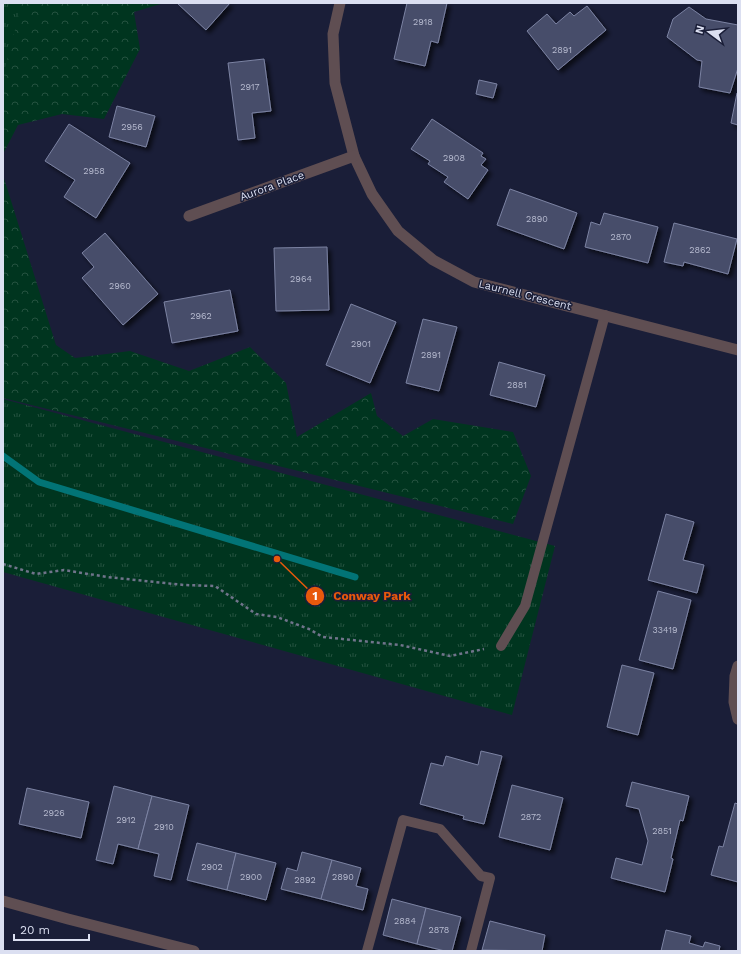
<svg xmlns="http://www.w3.org/2000/svg" width="741" height="954" viewBox="0 0 741 954" font-family="'Work Sans',sans-serif">
	<style>
		.forest { fill: url(#forest-crowns) }
		.park { fill: url(#park-tufts) }
		.lines { fill: none; stroke-linecap: round; stroke-linejoin: round }
		.stream { stroke: #027476; stroke-width: 7 }
		.building { fill: #474d6a; stroke: #7c83a3; filter: url(#shadow) }
		.path { stroke: #70748b; stroke-width: 2.5; stroke-dasharray: 3 3; stroke-linecap: butt }
		.service { stroke: #5f4e52; stroke-width: 10 }
		.minor { stroke: #5f4e52; stroke-width: 11 }
		.labels { text-anchor: middle; dominant-baseline: central; stroke-width: 3; stroke-linejoin: round; paint-order: stroke }
		.number-label { font-size: 9px; fill: #b6bacf }
		.street-label { font-size: 11px; fill: #dbdff1; stroke: #1a1e38 }
		.leader { fill: none; stroke: #e8590c; stroke-width: 1.5 }
		.callout-dot { fill: #e8590c; stroke: #1a1e38; stroke-width: 1.5 }
		.mark-label { font-size: 12px; text-anchor: middle; font-weight: bold; fill: #fff }
		.callout-label { font-size: 12px; text-anchor: middle; font-weight: bold; fill: #e8590c; stroke: #1a1e38; stroke-width: 3; stroke-linejoin: round; paint-order: stroke }
	</style>
	<defs>
		<pattern id="forest-crowns" width="20" height="18" patternUnits="userSpaceOnUse"><rect width="20" height="18" fill="#00351f"/><path d="M2 6a3 3 0 1 1 6 0M12 15a3 3 0 1 1 6 0" fill="none" stroke="#255240"/></pattern>
		<pattern id="park-tufts" width="24" height="20" patternUnits="userSpaceOnUse"><rect width="24" height="20" fill="#00351f"/><path d="M3 7l-1-3M5 7V3M7 7l1-3M15 17l-1-3M17 17v-4M19 17l1-3" fill="none" stroke="#255240"/></pattern>
		<filter id="shadow"><feDropShadow dx="3.5" dy="3.5" stdDeviation="2" flood-color="#0009"/></filter>
	</defs>
	<rect width="100%" height="100%" fill="#1a1e38"/>
	<g class="forest">
		<path d="M3,3H164L134,12L140,49L104,119L62,114L18,125L3,154Z"/>
		<path d="M3,175L56,345L75,358L130,351L189,371L250,347L286,383L297,437L371,393L377,416L403,436L433,419L513,432L531,476L513,524L3,398Z"/>
	</g>
	<g class="park">
		<path d="M3,3H22L3,76Z"/>
		<path d="M3,399L555,546L512,715L3,572Z"/>
	</g>
	<g class="lines">
		<path class="stream" d="M3,456L39,482L355,577"/>
	</g>
	<g class="building">
		<path d="M177,3H230L206,30Z"/>
		<path d="M407,3H447L438,43L431,41L425,66L394,59Z"/>
		<path d="M587,6L606,30L558,70L527,31L547,14L556,24L570,12L574,16Z"/>
		<path d="M689,7L706,19L738,25V68L730,93L699,87L702,61L697,60L667,37L673,19Z"/>
		<path d="M264,59L271,111L252,113L255,138L238,140L228,63Z"/>
		<path d="M479,80L497,84L493,98L476,94Z"/>
		<path d="M737,93H738V125L731,123Z"/>
		<path d="M117,106L155,116L146,147L109,137Z"/>
		<path d="M432,119L483,153L481,156L486,159L481,165L488,170L468,199L444,182L448,177L428,164L430,161L411,149Z"/>
		<path d="M69,124L130,163L96,218L64,197L75,180L45,161Z"/>
		<path d="M510,189L577,213L564,249L497,225Z"/>
		<path d="M604,213L658,227L648,263L585,247L591,222L600,225Z"/>
		<path d="M674,223L737,239L728,274L684,262L683,266L664,262Z"/>
		<path d="M105,233L158,294L123,325L82,278L94,267L82,253Z"/>
		<path d="M327,247L329,310L276,311L274,248Z"/>
		<path d="M230,290L238,331L172,343L164,302Z"/>
		<path d="M351,304L396,322L370,383L326,365Z"/>
		<path d="M423,319L457,327L439,391L406,383Z"/>
		<path d="M499,362L545,375L536,407L490,395Z"/>
		<path d="M666,514L694,522L683,560L704,565L697,593L648,580Z"/>
		<path d="M658,591L691,600L673,669L639,660Z"/>
		<path d="M622,665L654,673L638,735L607,727Z"/>
		<path d="M481,751L502,756L484,824L463,819L464,816L420,804L431,763L443,766L446,756L478,765Z"/>
		<path d="M632,782L689,796L683,821L680,820L671,858L673,859L665,892L611,878L616,858L642,865L648,841L639,809L626,806Z"/>
		<path d="M512,785L563,798L550,850L499,837Z"/>
		<path d="M114,786L152,796L138,849L118,844L113,864L96,860Z"/>
		<path d="M27,788L89,802L81,838L19,824Z"/>
		<path d="M152,796L189,805L171,880L154,876L159,854L138,849Z"/>
		<path d="M735,803L738,804V882L711,875L719,846L723,847Z"/>
		<path d="M197,843L236,853L227,890L187,880Z"/>
		<path d="M302,852L332,860L321,899L281,889L287,868L297,871Z"/>
		<path d="M236,853L276,863L266,900L227,890Z"/>
		<path d="M332,860L361,868L356,886L368,889L363,910L321,899Z"/>
		<path d="M392,899L426,908L417,944L383,935Z"/>
		<path d="M426,908L461,917L452,951H445L417,944Z"/>
		<path d="M490,921L545,935L542,951L482,950Z"/>
		<path d="M666,930L691,936L689,943L703,947L705,942L720,946L719,951H661Z"/>
	</g>
	<g class="lines">
		<path class="path" d="M3,564L36,574L64,570L107,577L184,585L215,586L256,614L277,617L309,629L323,637L400,645L450,656L484,649"/>
		<g class="service">
			<path d="M501,646L525,606L605,315"/>
			<path d="M367,951L403,820L440,829L481,876L490,878L471,951"/>
		</g>
		<g class="minor">
			<path d="M340,3L333,34L335,83L354,156L372,194L398,231L433,260L474,282L738,350"/>
			<path d="M189,216L354,156"/>
			<path d="M738,666L735,676L734,702L738,719"/>
			<path d="M3,901L68,919L194,951"/>
		</g>
	</g>
	<g class="labels">
		<g class="number-label">
			<text x="423" y="22">2918</text>
			<text x="562" y="50">2891</text>
			<text x="250" y="87">2917</text>
			<text x="132" y="127">2956</text>
			<text x="454" y="158">2908</text>
			<text x="94" y="171">2958</text>
			<text x="537" y="219">2890</text>
			<text x="621" y="237">2870</text>
			<text x="700" y="250">2862</text>
			<text x="301" y="279">2964</text>
			<text x="120" y="286">2960</text>
			<text x="201" y="316">2962</text>
			<text x="361" y="344">2901</text>
			<text x="431" y="355">2891</text>
			<text x="517" y="385">2881</text>
			<text x="665" y="630">33419</text>
			<text x="54" y="813">2926</text>
			<text x="531" y="817">2872</text>
			<text x="126" y="820">2912</text>
			<text x="164" y="827">2910</text>
			<text x="662" y="831">2851</text>
			<text x="212" y="867">2902</text>
			<text x="251" y="877">2900</text>
			<text x="343" y="877">2890</text>
			<text x="305" y="880">2892</text>
			<text x="405" y="921">2884</text>
			<text x="439" y="930">2878</text>
		</g>
		<g class="street-label">
			<text transform="translate(272 186) rotate(-20)">Aurora Place</text>
			<text transform="translate(525 295) rotate(14)">Laurnell Crescent</text>
		</g>
	</g>
	<path class="leader" d="M277 559L315 596"/>
	<g class="callout-dot">
		<circle cx="277" cy="559" r="4"/>
		<circle cx="315" cy="596" r="10"/>
	</g>
	<g class="mark-label">
		<text x="315" y="600">1</text>
	</g>
	<g class="callout-label">
		<text x="372" y="600">Conway Park</text>
	</g>
	<rect width="741" height="954" fill="none" stroke="#dbdff1" stroke-width="8"/>
	<g transform="translate(709 32) rotate(285)" stroke="#1a1e38" stroke-width="3" paint-order="stroke">
	<path d="M0-3L7 15L0 10L-7 15Z" fill="#dbdff1"/>
	<text y="-6" font-size="11" font-weight="bold" text-anchor="middle" fill="#dbdff1">N</text>
	</g>
	<path d="M14 934v6h75v-6" fill="none" stroke="#dbdff1" stroke-width="2"/>
	<text x="20" y="934" font-size="12" fill="#dbdff1" stroke="#1a1e38" stroke-width="3" paint-order="stroke">20 m</text>
</svg>
